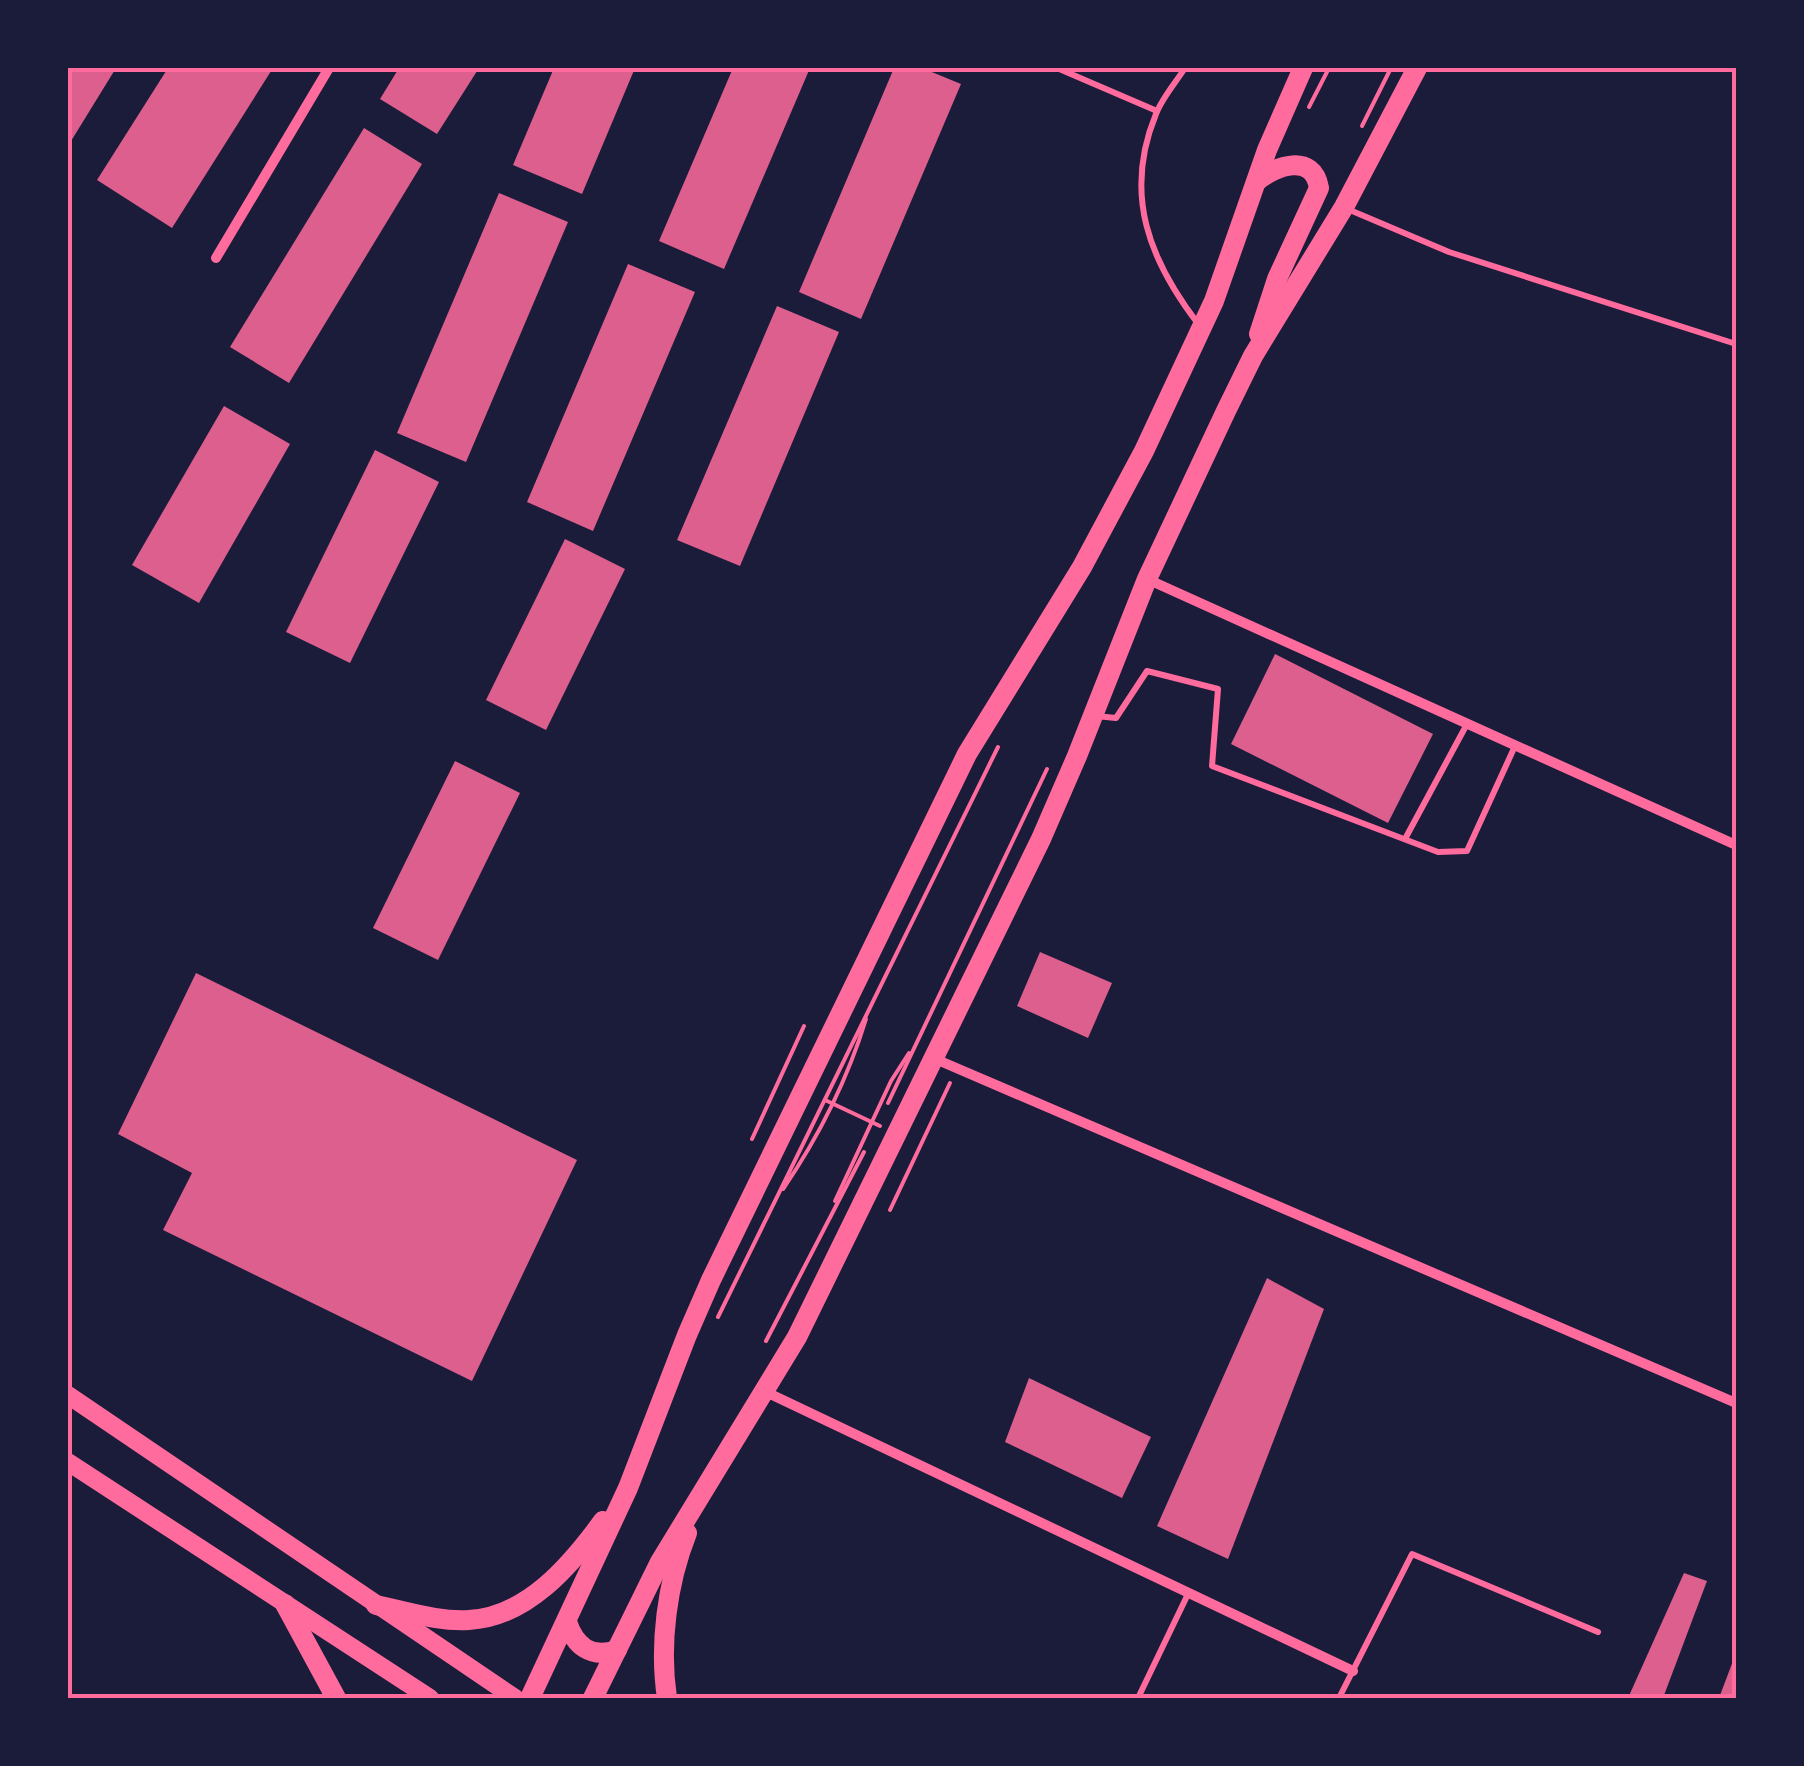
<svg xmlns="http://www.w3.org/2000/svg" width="1804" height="1766" viewBox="0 0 1804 1766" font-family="Spectral,serif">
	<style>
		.building { fill: #dd5f8e }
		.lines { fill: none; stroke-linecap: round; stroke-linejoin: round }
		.path { stroke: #ff6b9d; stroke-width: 4 }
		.service { stroke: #ff6b9d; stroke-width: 6 }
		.minor { stroke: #ff6b9d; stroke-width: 10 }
		.primary { stroke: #ff6b9d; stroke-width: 18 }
		.trunk { stroke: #ff6b9d; stroke-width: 20 }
		.neatline { fill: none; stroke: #ff6b9d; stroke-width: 4 }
	</style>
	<rect width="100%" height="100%" fill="#1b1b3a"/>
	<g class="building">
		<path d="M68,68H116L68,146Z"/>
		<path d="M168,68H273L172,228L97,180Z"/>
		<path d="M399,68H479L437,134L380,99Z"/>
		<path d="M554,68H635L582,194L513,165Z"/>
		<path d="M733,68H810L724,269L659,241Z"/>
		<path d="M894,68H922L961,84L861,319L799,292Z"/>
		<path d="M364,128L422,164L289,383L230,347Z"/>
		<path d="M499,193L568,222L466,462L397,433Z"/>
		<path d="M628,264L695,292L593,531L527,502Z"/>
		<path d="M777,306L839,332L740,566L677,540Z"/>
		<path d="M224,406L290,444L199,603L132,565Z"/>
		<path d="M375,450L439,482L350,663L286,632Z"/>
		<path d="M565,539L625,569L546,730L486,700Z"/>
		<path d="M1275,654L1433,734L1388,823L1231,744Z"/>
		<path d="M455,761L520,793L438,960L373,928Z"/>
		<path d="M1040,952L1112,983L1088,1038L1017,1006Z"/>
		<path d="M196,973L577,1160L472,1381L163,1230L192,1173L118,1134Z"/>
		<path d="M1267,1278L1324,1309L1228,1559L1157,1526Z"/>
		<path d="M1029,1378L1151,1437L1122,1498L1005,1442Z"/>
		<path d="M1684,1573L1707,1581L1663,1698H1628Z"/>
		<path d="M1736,1653V1698H1719Z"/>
	</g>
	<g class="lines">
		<g class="path">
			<path d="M1309,107L1329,68"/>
			<path d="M1362,126L1391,68"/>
			<path d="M825,1100L880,1126"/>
			<path d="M888,1103L1047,769"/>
			<path d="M752,1139L804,1026"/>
			<path d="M783,1189C820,1135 847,1081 866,1019"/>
			<path d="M835,1201L891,1081L909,1053"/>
			<path d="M890,1210L950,1083"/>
			<path d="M718,1317L998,747"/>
			<path d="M766,1341L864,1152"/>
		</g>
		<g class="service">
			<path d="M1057,68L1157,111"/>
			<path d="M1185,68C1176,82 1162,98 1156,114C1123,194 1149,260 1199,325"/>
			<path d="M1345,208L1449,252L1736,344"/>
			<path d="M1096,716L1116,718L1147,671L1218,689L1212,766L1438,852L1467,851L1515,746"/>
			<path d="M1405,839L1467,724"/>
			<path d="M1138,1698L1188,1594"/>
			<path d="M1339,1698L1412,1554L1598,1632"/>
		</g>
		<g class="minor">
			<path d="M216,258L329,68"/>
			<path d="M1147,579L1736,845"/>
			<path d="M933,1058L1736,1403"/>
			<path d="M766,1392L1353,1671"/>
		</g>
		<g class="primary">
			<path d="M68,1395L515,1698"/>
			<path d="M68,1462L430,1698"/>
		</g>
		<g class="trunk">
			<path d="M1257,181C1275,166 1313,152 1319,188L1277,279L1259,334"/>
			<path d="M285,1604L336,1698"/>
			<path d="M376,1605C406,1611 438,1622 469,1620C527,1617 571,1565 603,1521"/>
			<path d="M567,1622C575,1646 591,1659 617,1650"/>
			<path d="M530,1698L628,1488L687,1335L711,1280L967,754L1082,567L1144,451L1214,301L1267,150L1303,68"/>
			<path d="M593,1698L660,1562L797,1337L1041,839L1077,756L1147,579L1226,411L1253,356L1344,207L1417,68"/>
			<path d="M667,1698C659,1645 667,1583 687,1533"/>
		</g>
	</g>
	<rect width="1804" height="1766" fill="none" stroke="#1b1b3a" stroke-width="140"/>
	<rect x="70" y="70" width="1664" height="1626" class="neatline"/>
</svg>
